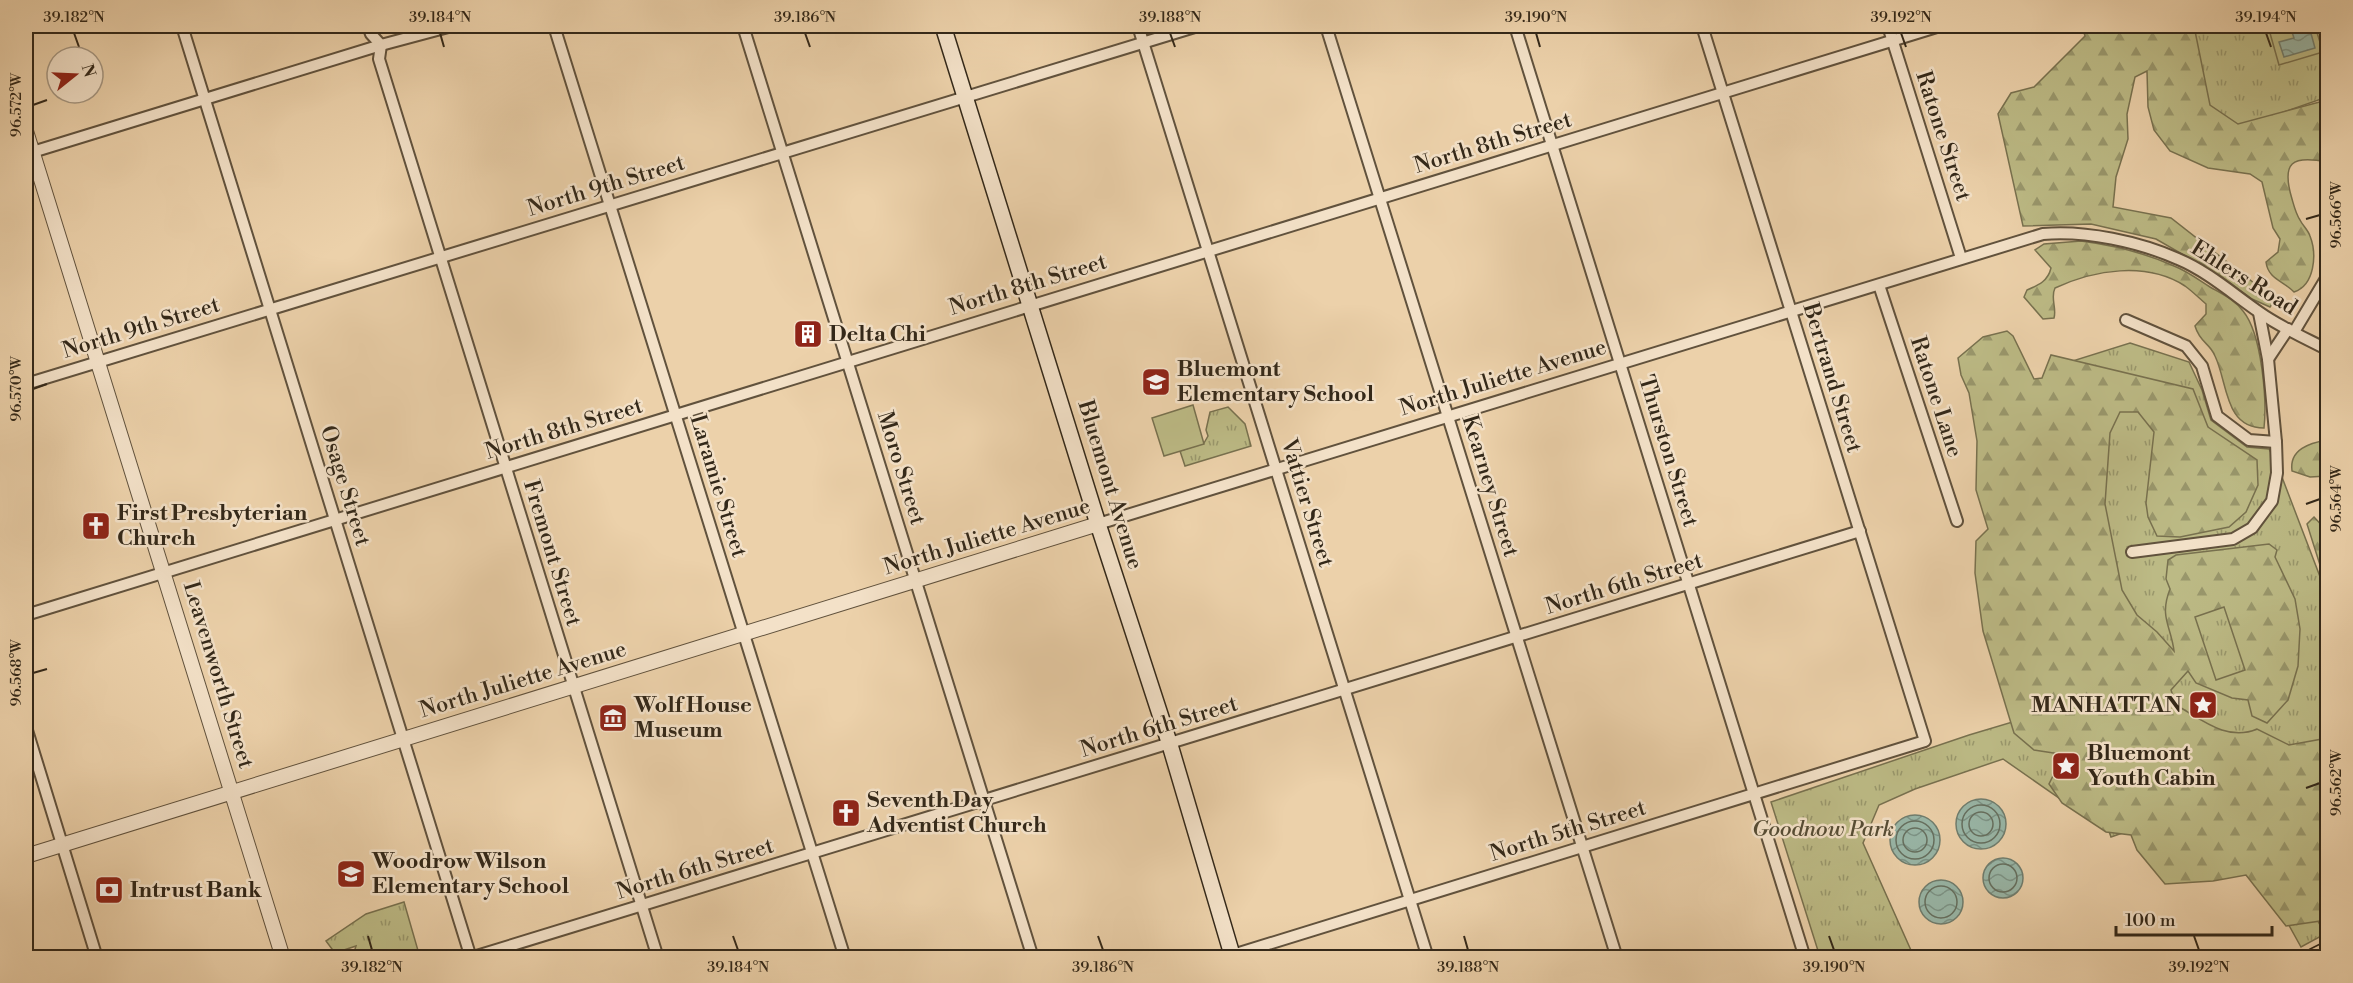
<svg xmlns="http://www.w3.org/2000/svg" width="2353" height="983" viewBox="0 0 2353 983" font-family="'Libre Bodoni',serif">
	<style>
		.grass { fill: url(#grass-tufts); stroke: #78714f; stroke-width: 1.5 }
		.forest { fill: url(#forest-firs); stroke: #78714f; stroke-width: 1.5; fill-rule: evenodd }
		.pitch { fill: #bcba85; stroke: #78714f; stroke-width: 1.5 }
		.water { fill: url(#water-waves); stroke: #707e6f; stroke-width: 1.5 }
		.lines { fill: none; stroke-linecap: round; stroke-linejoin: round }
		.shore { stroke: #667060; stroke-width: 1.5 }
		.minor-casing { stroke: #61523d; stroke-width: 14 }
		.tertiary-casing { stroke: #61523d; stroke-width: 16 }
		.secondary-casing { stroke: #332819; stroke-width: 18 }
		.trunk-casing { stroke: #332819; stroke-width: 21 }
		.minor { stroke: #f3e1c8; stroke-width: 10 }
		.tertiary { stroke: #f3e1c8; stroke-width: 14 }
		.secondary { stroke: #f3e1c8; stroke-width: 15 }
		.trunk { stroke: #ecd1aa; stroke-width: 18 }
		.ticks { fill: none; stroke: #332819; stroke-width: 2 }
		.labels { text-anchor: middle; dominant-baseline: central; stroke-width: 5; stroke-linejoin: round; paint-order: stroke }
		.street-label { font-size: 22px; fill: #332819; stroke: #f3e1c8 }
		.poi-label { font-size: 22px; font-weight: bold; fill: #332819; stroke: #f3e1c8; text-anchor: start }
		.park-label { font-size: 22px; font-style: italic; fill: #554c34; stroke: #f3e1c8 }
		.neatline { fill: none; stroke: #332819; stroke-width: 2 }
		.ticks-label { font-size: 15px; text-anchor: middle; fill: #332819 }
	</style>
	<defs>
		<pattern id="grass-tufts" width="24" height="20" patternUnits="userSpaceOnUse" patternTransform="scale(1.5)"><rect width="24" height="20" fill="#bcba85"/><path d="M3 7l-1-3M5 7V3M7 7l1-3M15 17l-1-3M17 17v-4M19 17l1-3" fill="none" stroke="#99976c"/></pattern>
		<pattern id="forest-firs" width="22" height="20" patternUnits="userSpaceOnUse" patternTransform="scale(1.5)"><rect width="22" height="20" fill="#bcba85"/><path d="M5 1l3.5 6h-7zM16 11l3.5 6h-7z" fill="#99976c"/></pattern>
		<pattern id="water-waves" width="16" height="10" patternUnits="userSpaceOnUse" patternTransform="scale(1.5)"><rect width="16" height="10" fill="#99b7a8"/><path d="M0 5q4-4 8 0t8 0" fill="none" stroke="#7d9588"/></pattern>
	</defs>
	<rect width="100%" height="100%" fill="#ecd1aa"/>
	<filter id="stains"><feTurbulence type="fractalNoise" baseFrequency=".00333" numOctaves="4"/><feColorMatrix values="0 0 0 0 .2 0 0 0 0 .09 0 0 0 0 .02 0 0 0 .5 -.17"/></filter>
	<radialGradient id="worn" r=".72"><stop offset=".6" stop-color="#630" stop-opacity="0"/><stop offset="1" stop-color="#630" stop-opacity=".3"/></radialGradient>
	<g class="grass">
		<path d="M2180,26H2327V97L2189,145Z"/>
		<path d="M2130,343L2189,362L2202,390L2211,420L2247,447L2269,449L2277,464L2327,595L2328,905L2314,914L2325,934L2301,947L2255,864L2134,829L2111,837L2100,806L2079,812L2003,759L1915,789L1879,805L1863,843L1914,957H1820L1771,802L1969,735L2026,718L2047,369Z"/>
		<path d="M1228,407L1245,424L1251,446L1185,466L1180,451L1204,443L1208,436L1206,430L1210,412Z"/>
		<path d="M404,902L419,954L408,958L347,957L353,956L356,946L335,953L326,941L366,914Z"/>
	</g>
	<g class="forest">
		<path d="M2082,26H2194L2210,105L2238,124L2327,100V162C2292,155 2281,162 2292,199C2294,206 2296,214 2300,220C2303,226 2308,230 2310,236C2317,254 2315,285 2294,292C2284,281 2268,279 2266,262L2278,252L2280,239L2273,228L2262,182L2250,174L2208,168L2170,151L2154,130L2148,107L2147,71L2135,77L2127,114L2128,139L2116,177L2113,207L2171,218L2268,294L2274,301L2270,307L2252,299L2222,277L2156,239L2091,224L2023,226L1998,114L2011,93L2034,87L2085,36Z"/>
		<path d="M2081,241C2112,245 2145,253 2174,266C2187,271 2199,280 2210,287C2222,294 2235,300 2243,311C2262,334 2267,400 2264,428C2224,428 2228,383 2215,356C2210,343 2200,343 2195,326L2206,314V304C2199,298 2192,291 2185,286C2146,261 2094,270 2055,288C2050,298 2057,308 2054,318L2043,319L2024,297L2027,290C2039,285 2048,281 2051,268L2035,250L2044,244Z"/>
		<path d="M2007,331L2013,336L2034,379L2042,378L2051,355L2193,389L2208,427L2257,460L2258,485L2246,512L2229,527L2180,537L2157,536L2148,517L2146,503L2154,432L2138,412H2120L2110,433L2105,504L2122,590L2137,615L2157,632L2174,651C2171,626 2159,617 2170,589L2166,579L2168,560L2176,555L2269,544L2277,550L2275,557L2295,599L2300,629L2298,666L2288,700L2267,723L2252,716L2248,700L2232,698L2196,683L2188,671L2171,690L2176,705C2201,719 2227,742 2257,729L2289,745L2322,739L2327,733V920L2286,926L2246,875L2213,881L2165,884L2137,850L2131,835L2106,832L2062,803L2049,784L2053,776L2069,773L2075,765L2069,753L2060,754L2034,750L2014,733L1983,631L1975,573L1976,541L1988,529L1976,490L1977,441L1969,393L1961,375L1958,358L1983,337ZM2224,607L2245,670L2216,680L2195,617Z"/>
		<path d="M2327,440V476L2310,477L2292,471C2289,449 2310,443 2327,440Z"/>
		<path d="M2314,517L2327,531V587L2307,524Z"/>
	</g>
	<g class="pitch">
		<path d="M2268,26H2315L2323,52L2279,65Z"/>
		<path d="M1193,405L1204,444L1164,456L1152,418Z"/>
	</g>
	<g class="water">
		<path d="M2290,26H2309L2315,48L2284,57L2279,42L2294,38Z"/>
		<circle cx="1981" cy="824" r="25"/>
		<circle cx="1915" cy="840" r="25"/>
		<circle cx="2003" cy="878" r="20"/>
		<circle cx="1941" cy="902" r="22"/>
	</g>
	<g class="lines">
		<g class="shore">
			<circle cx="1981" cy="824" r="19"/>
			<circle cx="1981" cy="824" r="12"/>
			<circle cx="1915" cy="840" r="19"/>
			<circle cx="1915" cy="840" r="12"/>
			<circle cx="2003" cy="878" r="14"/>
			<circle cx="1941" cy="902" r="16"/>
		</g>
		<g class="minor-casing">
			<g id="minor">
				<path d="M182,26L471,958"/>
				<path d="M368,26L371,34L381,45L379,59L658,958"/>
				<path d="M554,26L845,958"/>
				<path d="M743,26L1033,958"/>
				<path d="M1138,26L1428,958"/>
				<path d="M1326,26L1617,958"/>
				<path d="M1515,26L1805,958"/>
				<path d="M1888,26L1961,258"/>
				<path d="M26,154L381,45L452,26"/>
				<path d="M1879,285L1957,521"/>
				<path d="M2126,320L2186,346L2202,366L2217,416L2249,440L2276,442"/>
				<path d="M2294,332L2328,275"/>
				<path d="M2268,359L2288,329"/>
				<path d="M26,384L1198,26"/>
				<path d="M1098,524L2043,234C2085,230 2140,242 2178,259C2207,271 2233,294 2259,312C2280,327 2305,338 2328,350"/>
				<path d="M2132,552L2233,539L2252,528L2272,501L2277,473L2276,442L2268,359L2259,313"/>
				<path d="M26,615L1940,26"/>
				<path d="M26,727L97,958"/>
				<path d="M470,958L1860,531"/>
				<path d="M1223,958L1925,741L1702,26"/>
			</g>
		</g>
		<g class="tertiary-casing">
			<g id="tertiary">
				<path d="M26,131L283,958"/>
				<path d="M26,856L1098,524"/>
			</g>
		</g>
		<g class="secondary-casing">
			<path id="secondary" d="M943,26L1098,524L1170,745L1233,958"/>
		</g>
		<g class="trunk-casing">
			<path id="trunk" d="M2314,958L2328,951"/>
		</g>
		<use href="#minor" class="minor"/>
		<use href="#tertiary" class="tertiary"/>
		<use href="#secondary" class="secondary"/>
		<use href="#trunk" class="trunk"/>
	</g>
	<path class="ticks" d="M74,33L79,47M440,33L444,47M805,33L810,47M1170,33L1175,47M1536,33L1540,47M1901,33L1906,47M2266,33L2271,47M33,105L47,100M2306,219L2320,215M33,389L47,384M2306,504L2320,499M33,673L47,669M2306,788L2320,783M368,936L372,950M733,936L738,950M1098,936L1103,950M1464,936L1468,950M1829,936L1834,950M2194,936L2199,950"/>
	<defs>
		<g id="building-square" transform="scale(1.5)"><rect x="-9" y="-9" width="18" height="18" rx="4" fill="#8f2418" stroke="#f3e1c8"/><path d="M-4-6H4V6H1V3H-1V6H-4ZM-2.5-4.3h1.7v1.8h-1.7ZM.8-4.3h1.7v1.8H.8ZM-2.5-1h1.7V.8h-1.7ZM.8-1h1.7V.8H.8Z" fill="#fff"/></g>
		<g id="school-square" transform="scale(1.5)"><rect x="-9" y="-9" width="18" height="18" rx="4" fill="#8f2418" stroke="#f3e1c8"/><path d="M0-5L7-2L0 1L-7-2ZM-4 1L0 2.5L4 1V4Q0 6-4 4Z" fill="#fff"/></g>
		<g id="church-square" transform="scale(1.5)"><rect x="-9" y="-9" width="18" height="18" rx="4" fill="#8f2418" stroke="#f3e1c8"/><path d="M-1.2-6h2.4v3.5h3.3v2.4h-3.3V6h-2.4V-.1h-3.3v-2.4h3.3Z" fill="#fff"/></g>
		<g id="sight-square" transform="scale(1.5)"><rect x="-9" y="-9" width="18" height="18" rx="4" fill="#8f2418" stroke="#f3e1c8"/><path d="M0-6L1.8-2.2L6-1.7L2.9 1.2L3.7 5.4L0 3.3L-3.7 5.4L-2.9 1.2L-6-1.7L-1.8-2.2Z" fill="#fff"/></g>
		<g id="museum-square" transform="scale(1.5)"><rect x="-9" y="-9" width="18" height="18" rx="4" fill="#8f2418" stroke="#f3e1c8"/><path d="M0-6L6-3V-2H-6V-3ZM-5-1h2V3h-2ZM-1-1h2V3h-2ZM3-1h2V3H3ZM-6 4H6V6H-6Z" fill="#fff"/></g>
		<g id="bank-square" transform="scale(1.5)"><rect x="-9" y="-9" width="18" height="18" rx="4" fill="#8f2418" stroke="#f3e1c8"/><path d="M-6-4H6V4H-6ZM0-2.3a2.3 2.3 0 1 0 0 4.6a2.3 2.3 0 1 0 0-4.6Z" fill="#fff"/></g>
	</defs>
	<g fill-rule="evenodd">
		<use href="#building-square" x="808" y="334"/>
		<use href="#school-square" x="1156" y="382"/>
		<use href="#church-square" x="96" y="526"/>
		<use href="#sight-square" x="2203" y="705"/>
		<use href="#museum-square" x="613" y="718"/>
		<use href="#sight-square" x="2066" y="766"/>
		<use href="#church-square" x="846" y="813"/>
		<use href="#school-square" x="351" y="874"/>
		<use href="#bank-square" x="109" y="890"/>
	</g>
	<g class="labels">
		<g class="street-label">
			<text transform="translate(1943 136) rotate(72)">Ratone Street</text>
			<text transform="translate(1493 143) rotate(-17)">North 8th Street</text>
			<text transform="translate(606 186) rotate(-17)">North 9th Street</text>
			<text transform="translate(2244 278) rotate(32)">Ehlers Road</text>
			<text transform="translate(1028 285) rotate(-17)">North 8th Street</text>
			<text transform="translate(141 328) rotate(-17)">North 9th Street</text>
			<text transform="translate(1503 378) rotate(-17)">North Juliette Avenue</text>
			<text transform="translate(1832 378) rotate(73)">Bertrand Street</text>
			<text transform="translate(1936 397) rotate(72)">Ratone Lane</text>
			<text transform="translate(564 429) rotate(-17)">North 8th Street</text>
			<text transform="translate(1668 451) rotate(73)">Thurston Street</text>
			<text transform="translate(901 468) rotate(73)">Moro Street</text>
			<text transform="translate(1110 485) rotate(73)">Bluemont Avenue</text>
			<text transform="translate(345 486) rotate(73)">Osage Street</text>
			<text transform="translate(718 486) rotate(73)">Laramie Street</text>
			<text transform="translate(1490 486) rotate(73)">Kearney Street</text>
			<text transform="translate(1307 503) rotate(73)">Vattier Street</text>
			<text transform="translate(987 537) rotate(-17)">North Juliette Avenue</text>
			<text transform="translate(552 553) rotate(73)">Fremont Street</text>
			<text transform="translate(1624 584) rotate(-17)">North 6th Street</text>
			<text transform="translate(218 675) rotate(73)">Leavenworth Street</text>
			<text transform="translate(523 680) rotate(-17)">North Juliette Avenue</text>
			<text transform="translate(1159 727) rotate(-17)">North 6th Street</text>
			<text transform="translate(1568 831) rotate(-17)">North 5th Street</text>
			<text transform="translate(695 869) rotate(-17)">North 6th Street</text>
		</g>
		<g class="poi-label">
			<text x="829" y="334">Delta Chi</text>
			<text x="1177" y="369">Bluemont<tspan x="1177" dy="25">Elementary School</tspan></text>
			<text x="117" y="513">First Presbyterian<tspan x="117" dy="25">Church</tspan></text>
			<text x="634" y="705">Wolf House<tspan x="634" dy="25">Museum</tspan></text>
			<text x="2182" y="705" text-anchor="end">MANHATTAN</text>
			<text x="2087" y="753">Bluemont<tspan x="2087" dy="25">Youth Cabin</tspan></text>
			<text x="867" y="800">Seventh Day<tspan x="867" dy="25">Adventist Church</tspan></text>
			<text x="372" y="861">Woodrow Wilson<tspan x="372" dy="25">Elementary School</tspan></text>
			<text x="130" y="890">Intrust Bank</text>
		</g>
		<g class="park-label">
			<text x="1823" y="829">Goodnow Park</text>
		</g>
	</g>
	<rect width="2353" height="983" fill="none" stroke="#ecd1aa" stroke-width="66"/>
	<g transform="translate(75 75) rotate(72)"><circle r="28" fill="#f3e1c8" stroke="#a69782" stroke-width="1.5"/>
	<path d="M0-4.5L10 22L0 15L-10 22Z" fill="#8f2418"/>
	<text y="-9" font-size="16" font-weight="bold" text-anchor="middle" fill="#332819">N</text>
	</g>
	<path d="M2116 926v9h156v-9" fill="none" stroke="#332819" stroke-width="3"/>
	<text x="2125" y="926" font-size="18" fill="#332819" stroke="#f3e1c8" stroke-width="4.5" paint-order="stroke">100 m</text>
	<rect x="33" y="33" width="2287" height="917" class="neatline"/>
	<g class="ticks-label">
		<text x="74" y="22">39.182°N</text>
		<text x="440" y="22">39.184°N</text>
		<text x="805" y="22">39.186°N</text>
		<text x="1170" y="22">39.188°N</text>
		<text x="1536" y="22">39.190°N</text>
		<text x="1901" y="22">39.192°N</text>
		<text x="2266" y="22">39.194°N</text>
		<text transform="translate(16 105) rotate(-90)" y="5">96.572°W</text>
		<text transform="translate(2336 215) rotate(-90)" y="5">96.566°W</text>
		<text transform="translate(16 389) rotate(-90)" y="5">96.570°W</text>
		<text transform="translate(2336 499) rotate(-90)" y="5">96.564°W</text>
		<text transform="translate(16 673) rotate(-90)" y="5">96.568°W</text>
		<text transform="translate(2336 783) rotate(-90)" y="5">96.562°W</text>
		<text x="372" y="972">39.182°N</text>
		<text x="738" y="972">39.184°N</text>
		<text x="1103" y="972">39.186°N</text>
		<text x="1468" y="972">39.188°N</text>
		<text x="1834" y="972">39.190°N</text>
		<text x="2199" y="972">39.192°N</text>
	</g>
	<rect width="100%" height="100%" filter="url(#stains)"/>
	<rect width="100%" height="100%" fill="url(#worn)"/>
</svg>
